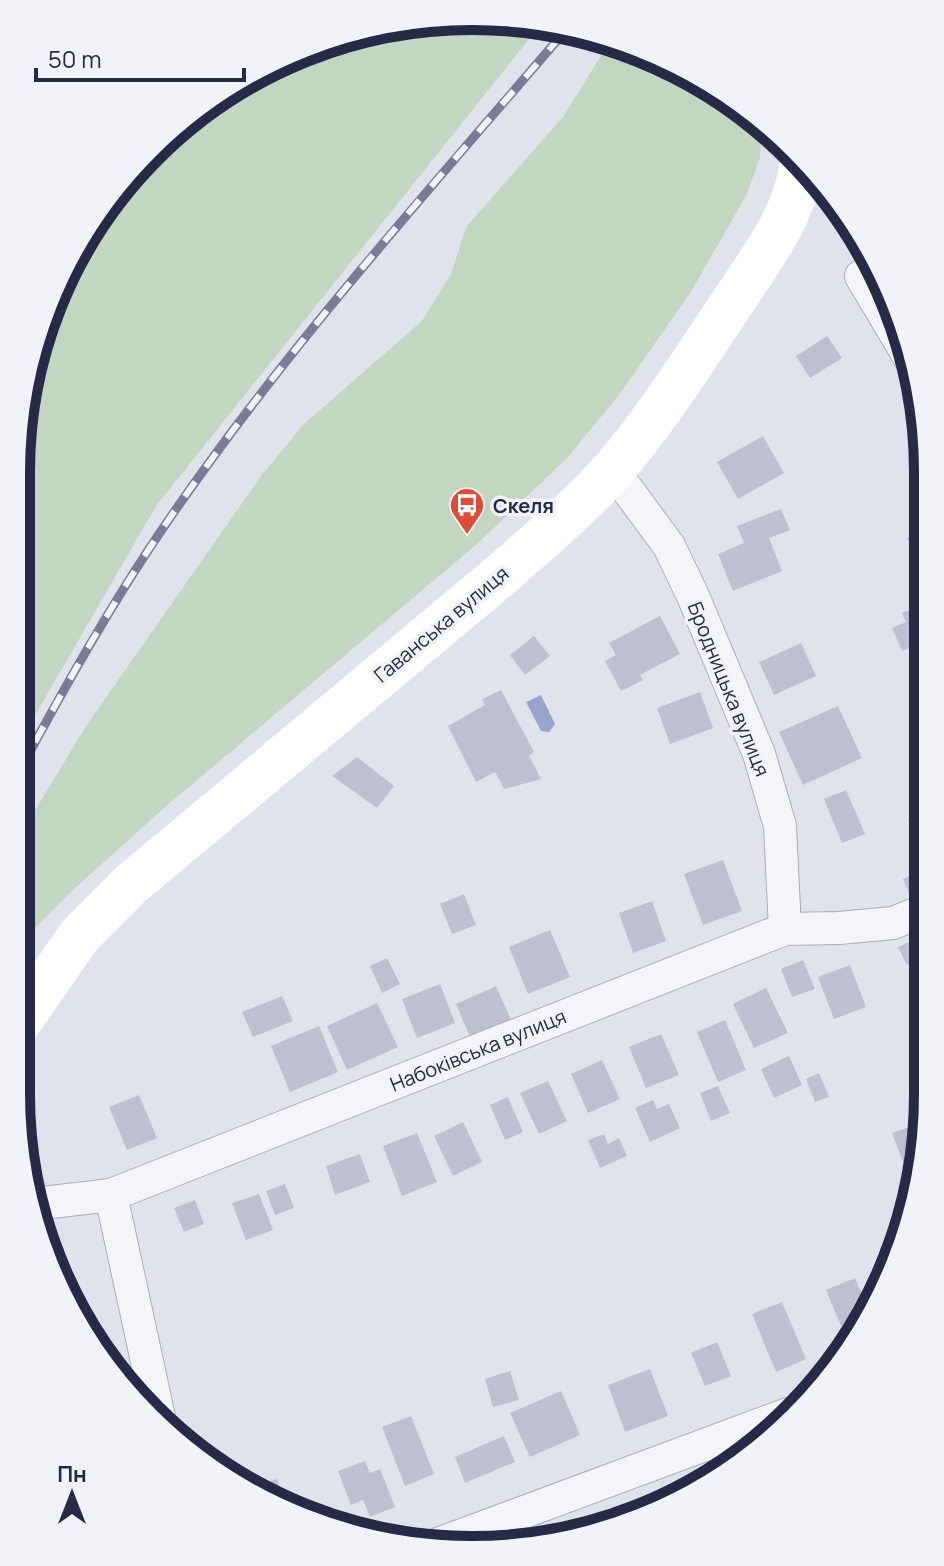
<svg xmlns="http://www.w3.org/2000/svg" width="944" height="1566" viewBox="0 0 944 1566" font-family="Manrope,sans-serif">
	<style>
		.green { fill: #c2d6c2 }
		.water { fill: #99a5cf }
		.building { fill: #bec0cf }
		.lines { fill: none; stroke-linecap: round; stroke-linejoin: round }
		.street-casing { stroke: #a9acba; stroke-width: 34 }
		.street { stroke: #f5f5f9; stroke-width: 32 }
		.secondary { stroke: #fff; stroke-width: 44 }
		.rail-casing { stroke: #797c97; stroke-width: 9 }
		.rail { stroke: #f1f3f9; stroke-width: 6; stroke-dasharray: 18; stroke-linecap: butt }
		.labels { text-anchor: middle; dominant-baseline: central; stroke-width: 7; stroke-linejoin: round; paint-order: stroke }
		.poi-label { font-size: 20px; font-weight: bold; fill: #272a46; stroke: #f1f3f9; text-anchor: start }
		.street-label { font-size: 20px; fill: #272a46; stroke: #f1f3f9 }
		.rim { fill: none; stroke: #272a46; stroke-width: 10 }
	</style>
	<rect width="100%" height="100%" fill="#e1e3ec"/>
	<g class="green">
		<path d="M412,20L538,28L156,506L18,745L20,413L51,298L110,195L244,77Z"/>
		<path d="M610,41L749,110L762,127L760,158L746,196L690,293L619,395L567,458L477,544L164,808L74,889L38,925L17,951V840L86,726L261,476L304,424L422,321L451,274L466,227L563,117Z"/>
	</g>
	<path class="water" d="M541,695L555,724L549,732L541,731L526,702Z"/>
	<g class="building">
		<path d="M827,336L842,358L810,378L796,356Z"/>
		<path d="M763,436L784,473L738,499L717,462Z"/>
		<path d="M781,509L790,530L769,538L782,571L733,591L718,554L744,543L737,526Z"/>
		<path d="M927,529L926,571L924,573L907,538Z"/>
		<path d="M921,605L926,616V642L902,651L892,628L906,622L902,613Z"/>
		<path d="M660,616L680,654L640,675L643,680L621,691L605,661L616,655L609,643Z"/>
		<path d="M534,636L550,656L525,675L510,655Z"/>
		<path d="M801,643L816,676L774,695L759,662Z"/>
		<path d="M501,690L534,752L529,756L541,779L504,789L495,772L476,782L448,726L485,705L482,699Z"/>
		<path d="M700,692L713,728L670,744L657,708Z"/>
		<path d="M838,706L862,758L803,785L779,732Z"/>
		<path d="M357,757L394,786L377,808L332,776Z"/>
		<path d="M846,790L865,834L842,843L824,799Z"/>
		<path d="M926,812L925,850L921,852L908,819Z"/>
		<path d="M723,860L742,911L703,925L684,874Z"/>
		<path d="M919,872L925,885V896L913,902L903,879Z"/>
		<path d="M464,894L476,925L452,934L440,904Z"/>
		<path d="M652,901L666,941L633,953L619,913Z"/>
		<path d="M550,930L570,977L528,994L509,947Z"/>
		<path d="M922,936L925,942V957L907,965L898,947Z"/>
		<path d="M387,958L400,984L382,993L370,966Z"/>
		<path d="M803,960L815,989L792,997L781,969Z"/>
		<path d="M850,965L866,1007L834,1019L818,977Z"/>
		<path d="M440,984L455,1023L417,1038L402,999Z"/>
		<path d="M496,986L512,1022L471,1039L456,1004Z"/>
		<path d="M766,988L788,1033L754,1048L733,1004Z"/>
		<path d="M282,996L293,1021L253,1037L242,1012Z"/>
		<path d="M377,1003L398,1047L347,1070L327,1026Z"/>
		<path d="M725,1020L746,1070L718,1082L697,1032Z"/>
		<path d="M319,1026L338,1072L290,1092L271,1046Z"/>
		<path d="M661,1034L679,1075L646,1088L629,1047Z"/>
		<path d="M789,1056L802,1085L774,1098L761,1069Z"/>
		<path d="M602,1060L620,1099L588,1113L571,1074Z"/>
		<path d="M819,1073L829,1097L815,1102L806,1079Z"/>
		<path d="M548,1081L567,1121L539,1134L520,1093Z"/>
		<path d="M718,1086L730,1113L711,1121L700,1093Z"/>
		<path d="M139,1095L157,1138L127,1150L109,1107Z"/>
		<path d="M508,1097L523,1132L505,1140L490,1105Z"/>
		<path d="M653,1100L657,1109L669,1104L680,1128L650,1142L635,1108Z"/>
		<path d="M463,1122L482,1162L453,1176L434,1136Z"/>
		<path d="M924,1122V1153L914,1191L892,1133Z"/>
		<path d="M417,1133L437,1182L402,1196L383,1146Z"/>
		<path d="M604,1134L608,1144L619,1138L627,1156L600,1168L588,1140Z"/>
		<path d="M360,1154L370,1182L335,1195L326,1166Z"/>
		<path d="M285,1184L294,1208L275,1215L266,1191Z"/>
		<path d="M259,1194L273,1230L246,1240L232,1203Z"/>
		<path d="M195,1200L204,1224L184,1232L174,1208Z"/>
		<path d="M855,1278L869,1311L866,1315L841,1326L826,1290Z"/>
		<path d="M782,1302L806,1359L776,1372L752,1314Z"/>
		<path d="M717,1342L731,1376L705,1386L691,1353Z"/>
		<path d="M650,1369L668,1416L625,1432L608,1385Z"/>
		<path d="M510,1371L519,1400L493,1407L485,1379Z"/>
		<path d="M561,1391L580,1435L530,1457L510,1413Z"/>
		<path d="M411,1416L434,1474L405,1486L382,1427Z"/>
		<path d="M504,1436L515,1462L465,1483L455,1457Z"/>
		<path d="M365,1461L370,1473L380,1469L395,1507L370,1517L363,1500L351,1505L338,1471Z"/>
		<path d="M277,1479L287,1507L250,1488Z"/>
		<path d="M598,1518L602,1529L571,1534L569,1528Z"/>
	</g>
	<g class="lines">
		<g class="street-casing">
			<g id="street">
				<path d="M861,276L911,360"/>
				<path d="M613,470L669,546L693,596L759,754L780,826L785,929"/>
				<path d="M111,1195L159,1417"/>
				<path d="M34,1204L111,1195L785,929L839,928L893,923L925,910"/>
				<path d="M438,1544L788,1414"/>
			</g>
		</g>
		<use href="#street" class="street"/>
		<path class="secondary" d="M16,1027L80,935L131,884L501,575C539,541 578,509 612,471C656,420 694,360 732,303C759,262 793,219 801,169"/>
		<g class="rail-casing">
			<path id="rail" d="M18,774C59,697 101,622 149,549C270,366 423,197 566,30"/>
		</g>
		<use href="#rail" class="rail"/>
	</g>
	<defs>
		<g id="bus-pin" transform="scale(1.8)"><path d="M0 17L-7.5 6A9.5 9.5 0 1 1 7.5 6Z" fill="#de4c39" stroke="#f1f3f9"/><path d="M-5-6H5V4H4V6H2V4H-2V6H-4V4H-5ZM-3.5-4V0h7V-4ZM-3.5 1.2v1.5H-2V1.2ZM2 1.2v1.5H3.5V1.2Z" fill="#fff"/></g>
	</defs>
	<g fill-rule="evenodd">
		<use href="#bus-pin" x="467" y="505"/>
	</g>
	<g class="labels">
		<g class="poi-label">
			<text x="493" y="505">Скеля</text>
		</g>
		<g class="street-label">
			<text transform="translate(441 624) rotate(-40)">Гаванська вулиця</text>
			<text transform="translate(729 689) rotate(68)">Бродницька вулиця</text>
			<text transform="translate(478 1050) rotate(-22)">Набоківська вулиця</text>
		</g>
	</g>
	<path d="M0 0H944V1566H0ZM472 30H472A442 442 0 0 1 914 472V1094A442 442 0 0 1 472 1536H472A442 442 0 0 1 30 1094V472A442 442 0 0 1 472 30Z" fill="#f1f3f9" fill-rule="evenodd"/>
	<path class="rim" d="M472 30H472A442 442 0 0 1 914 472V1094A442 442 0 0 1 472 1536H472A442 442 0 0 1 30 1094V472A442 442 0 0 1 472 30Z"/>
	<g transform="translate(72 1494)" stroke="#f1f3f9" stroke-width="6" paint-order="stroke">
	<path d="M0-6L14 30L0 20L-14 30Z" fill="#272a46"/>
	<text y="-12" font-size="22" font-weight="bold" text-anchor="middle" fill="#272a46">Пн</text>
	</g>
	<path d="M36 68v12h208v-12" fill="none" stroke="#272a46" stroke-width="4"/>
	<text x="48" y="68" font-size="24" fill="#272a46" stroke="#f1f3f9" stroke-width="6" paint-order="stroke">50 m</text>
</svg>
